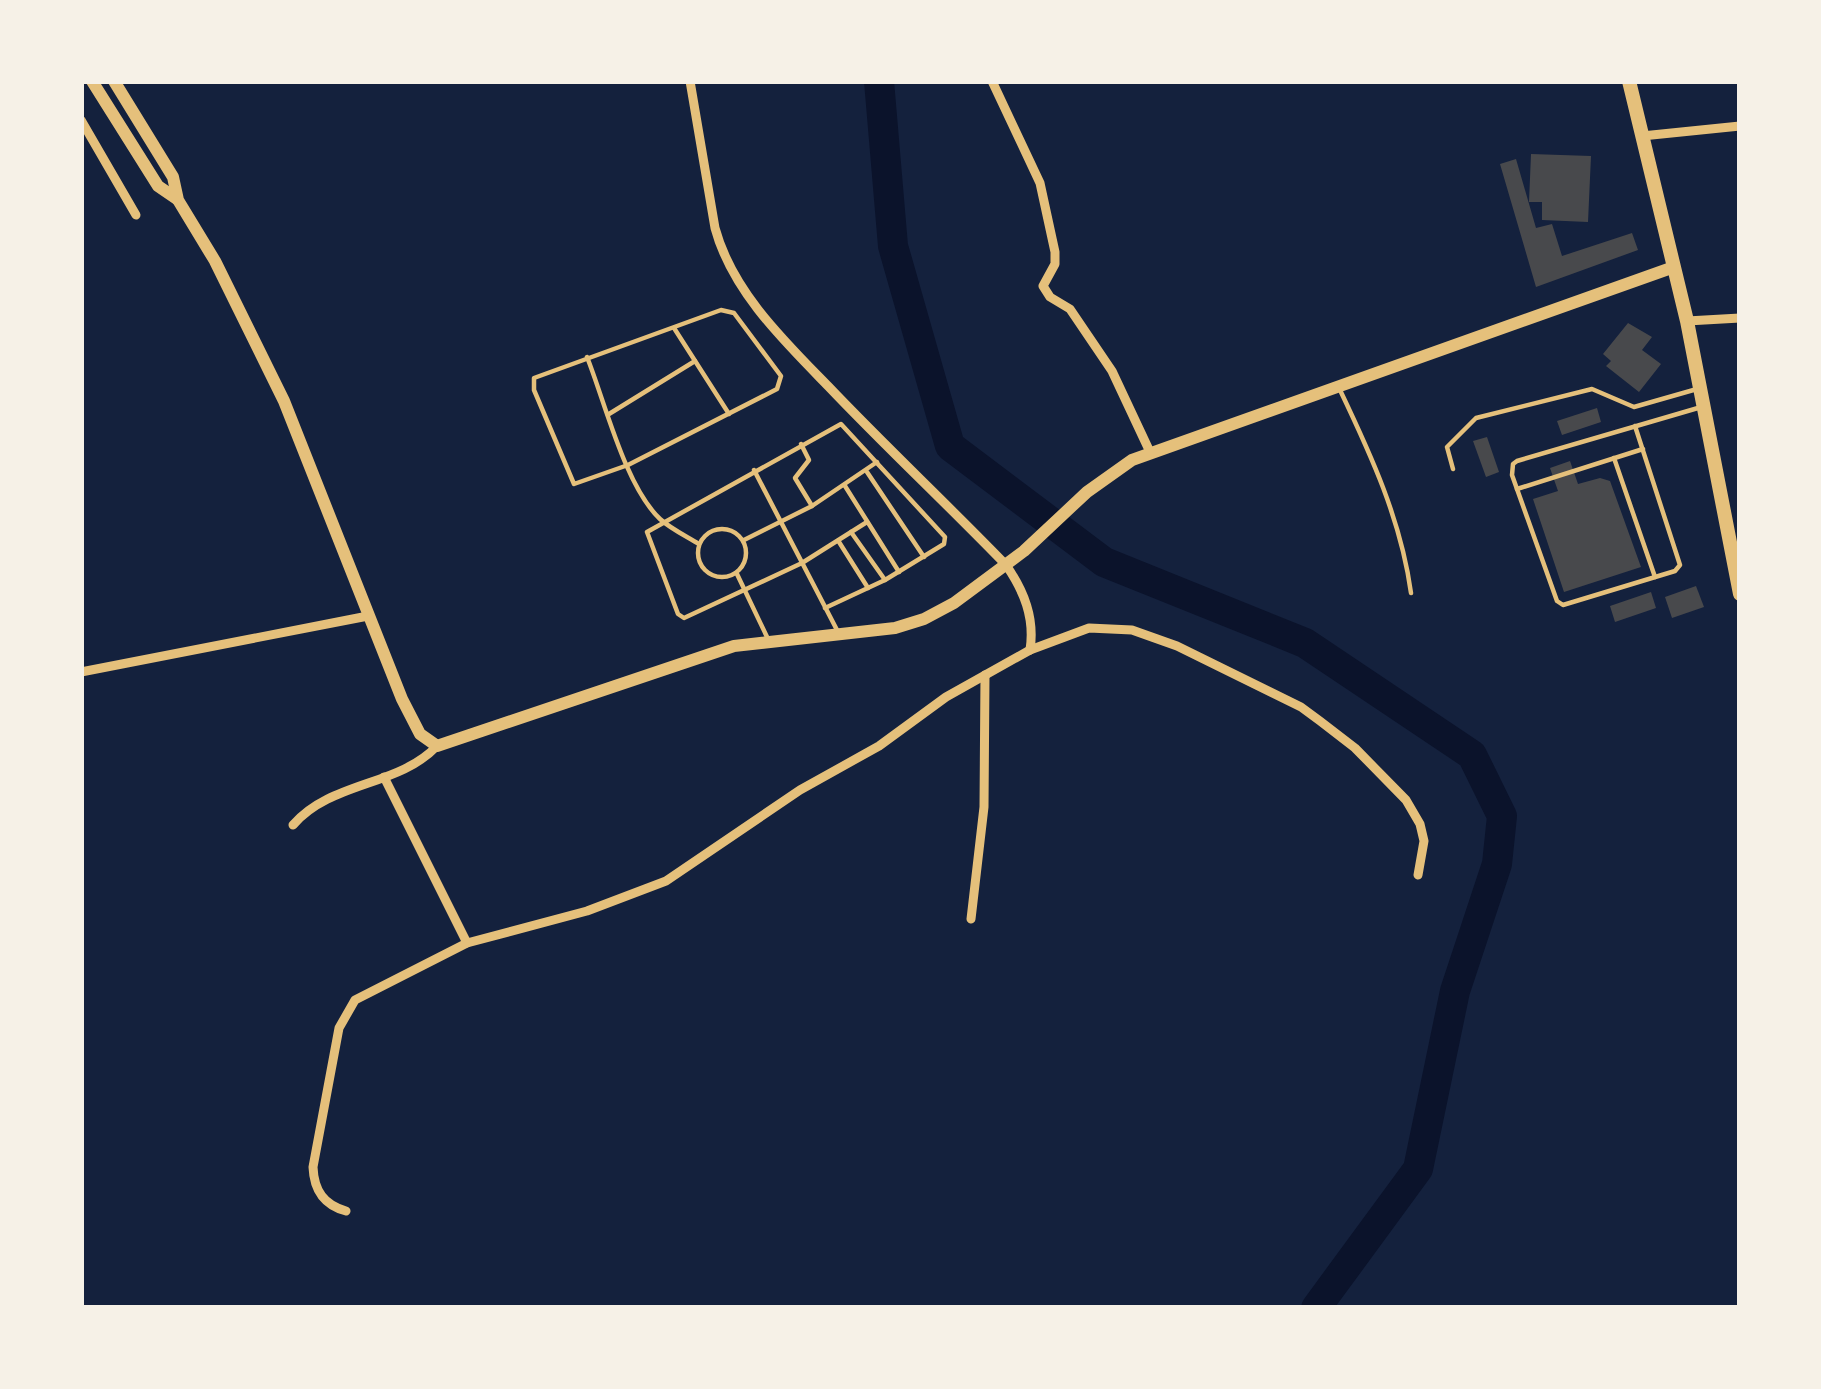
<svg xmlns="http://www.w3.org/2000/svg" width="1821" height="1389" viewBox="0 0 1821 1389" font-family="'Archivo Narrow',sans-serif">
	<style>
		.lines { fill: none; stroke-linecap: round; stroke-linejoin: round }
		.river { stroke: #0b132b; stroke-width: 30 }
		.building { fill: #48494c }
		.service { stroke: #e5c07b; stroke-width: 4.5 }
		.minor { stroke: #e5c07b; stroke-width: 9 }
		.secondary { stroke: #e5c07b; stroke-width: 12 }
		.primary { stroke: #e5c07b; stroke-width: 14 }
	</style>
	<rect width="100%" height="100%" fill="#14213d"/>
	<g class="lines">
		<path class="river" d="M879,81L893,246L950,446L1104,562L1305,643L1472,755L1502,816L1497,864L1455,991L1418,1169L1316,1308"/>
	</g>
	<g class="building">
		<path d="M1531,154L1591,156L1588,222L1542,220V202H1529Z"/>
		<path d="M1516,159L1536,228L1552,224L1562,256L1632,233L1638,250L1536,287L1500,164Z"/>
		<path d="M1628,323L1652,337L1642,350L1661,364L1639,392L1606,366L1611,361L1603,354Z"/>
		<path d="M1597,408L1601,422L1562,435L1557,421Z"/>
		<path d="M1487,437L1499,472L1486,477L1473,441Z"/>
		<path d="M1570,461L1578,484L1600,478L1610,481L1641,567L1564,592L1533,499L1558,491L1550,468Z"/>
		<path d="M1696,586L1704,607L1672,618L1665,597Z"/>
		<path d="M1651,592L1656,608L1615,622L1610,606Z"/>
	</g>
	<g class="lines">
		<g class="service">
			<path d="M721,310L734,313L781,376L777,389L628,465L574,484L534,390V378Z"/>
			<path d="M674,328L729,414"/>
			<path d="M587,357C605,402 625,486 660,519C671,529 686,536 699,544"/>
			<path d="M1340,390C1371,455 1401,520 1411,593"/>
			<path d="M609,414L695,361"/>
			<path d="M1635,426L1680,565L1675,571L1563,605L1557,601L1512,475L1513,464L1517,461L1698,408"/>
			<path d="M801,444L809,460L795,478L812,506"/>
			<path d="M1614,458L1655,577"/>
			<path d="M1453,469L1447,447L1476,418L1592,389L1634,407L1697,389"/>
			<path d="M754,470L837,630"/>
			<path d="M867,472L924,557"/>
			<path d="M845,486L899,572"/>
			<path d="M1517,489L1643,449"/>
			<circle cx="722" cy="553" r="24"/>
			<path d="M851,532L885,580"/>
			<path d="M744,540L812,506L877,462"/>
			<path d="M839,542L868,588"/>
			<path d="M737,574L768,639"/>
			<path d="M825,608L885,580L944,544L945,537L841,424L647,532L678,614L684,618L802,563L867,522"/>
		</g>
		<g class="minor">
			<path d="M690,81L715,228C732,291 784,341 828,386C886,447 947,504 1006,565C1024,591 1035,618 1030,650"/>
			<path d="M992,81L1040,183L1055,252V264L1043,286L1050,297L1070,309L1112,371L1150,452"/>
			<path d="M81,120L136,215"/>
			<path d="M1642,136L1740,126"/>
			<path d="M1687,321L1740,318"/>
			<path d="M81,672L368,616"/>
			<path d="M384,777L467,943"/>
			<path d="M293,825C331,781 398,787 437,746"/>
			<path d="M971,919L984,807L985,675"/>
			<path d="M346,1211C324,1205 314,1191 313,1167L339,1028L355,1000L467,943L587,911L666,881L800,790L879,746L946,697L1030,650L1089,628L1132,630L1177,646L1301,707L1320,721L1355,748L1406,800L1420,824L1424,841L1418,875"/>
		</g>
		<g class="secondary">
			<path d="M92,81L158,186L177,199"/>
			<path d="M114,81L173,177L178,200L215,261L284,401L402,699L420,734L437,746L734,646L895,628L924,619L954,603L1024,551L1087,492L1132,460L1674,267"/>
		</g>
		<path class="primary" d="M1629,81L1687,321L1740,594"/>
	</g>
	<rect width="1821" height="1389" fill="none" stroke="#f6f1e7" stroke-width="168"/>
</svg>
